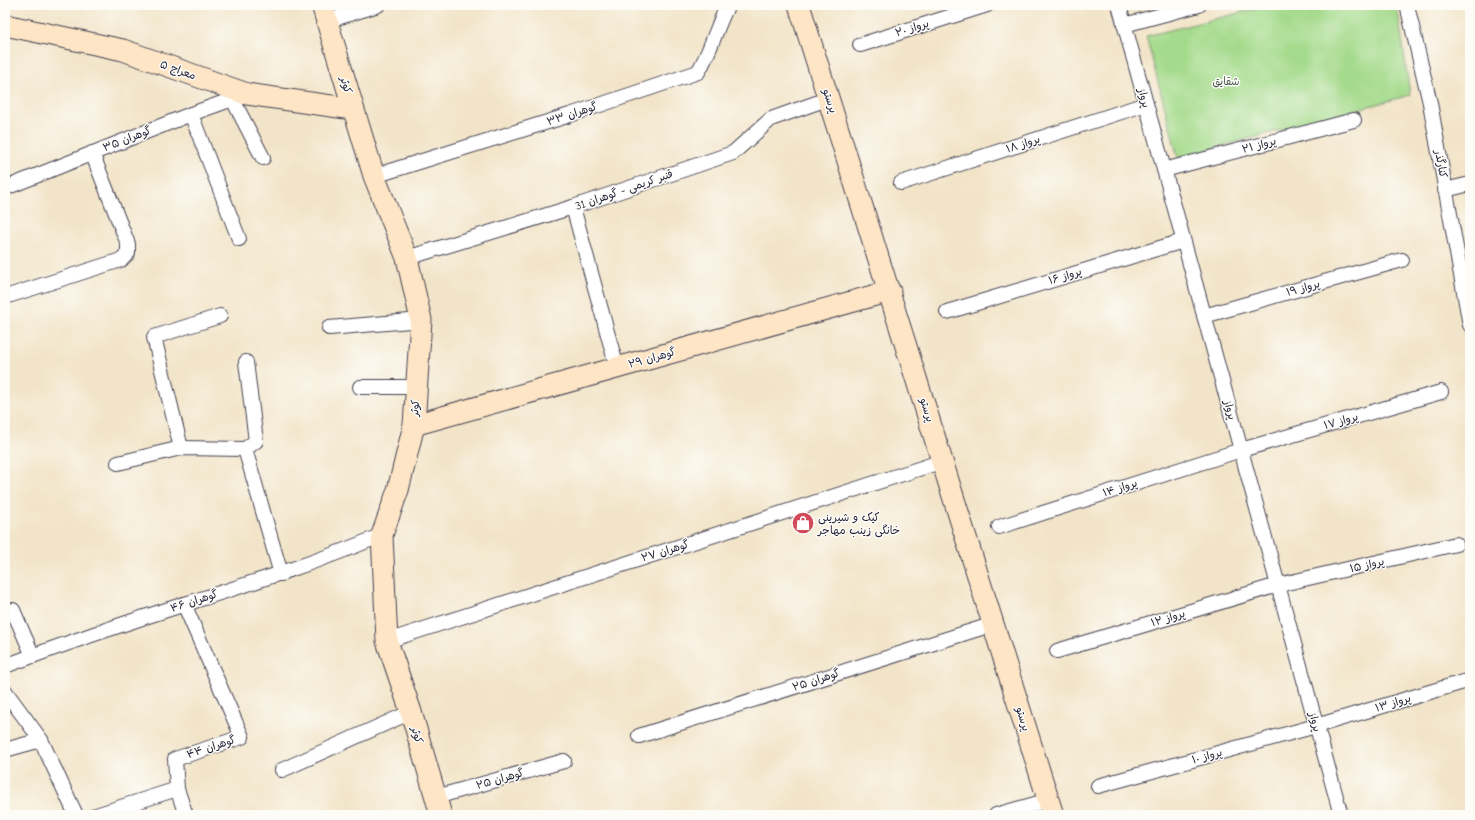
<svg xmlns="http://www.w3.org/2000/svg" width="1475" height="820" viewBox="0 0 1475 820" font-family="'Comic Neue','Playpen Sans Arabic',sans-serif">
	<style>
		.green { fill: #a4da8b; stroke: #637e63 }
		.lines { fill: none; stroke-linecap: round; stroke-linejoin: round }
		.street-casing { stroke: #413f50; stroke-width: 16 }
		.secondary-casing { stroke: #413f50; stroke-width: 23 }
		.street { stroke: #fff; stroke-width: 14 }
		.secondary { stroke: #fde5c5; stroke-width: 21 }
		.labels { text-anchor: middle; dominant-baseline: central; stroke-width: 3; stroke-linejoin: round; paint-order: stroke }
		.street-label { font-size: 11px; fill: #22223b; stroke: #fdfcf7 }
		.park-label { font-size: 11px; fill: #495953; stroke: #fdfcf7 }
		.poi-label { font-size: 11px; fill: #22223b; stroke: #fdfcf7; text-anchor: start }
	</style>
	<rect width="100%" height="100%" fill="#fdfcf7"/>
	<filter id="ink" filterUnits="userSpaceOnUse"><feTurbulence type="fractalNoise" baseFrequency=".025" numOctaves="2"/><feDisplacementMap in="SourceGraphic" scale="8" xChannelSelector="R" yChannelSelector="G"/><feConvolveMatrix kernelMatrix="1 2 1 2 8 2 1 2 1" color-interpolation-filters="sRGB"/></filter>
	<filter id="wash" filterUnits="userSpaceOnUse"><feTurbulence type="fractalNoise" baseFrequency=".012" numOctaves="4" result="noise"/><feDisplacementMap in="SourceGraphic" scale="16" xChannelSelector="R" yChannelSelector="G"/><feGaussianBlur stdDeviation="0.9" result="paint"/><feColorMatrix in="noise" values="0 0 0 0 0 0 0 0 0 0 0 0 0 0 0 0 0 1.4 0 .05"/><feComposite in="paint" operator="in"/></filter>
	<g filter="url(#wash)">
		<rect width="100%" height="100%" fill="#f2e4c8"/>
		<path class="green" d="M1271,5H1397L1410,95L1178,158L1146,36Z"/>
	</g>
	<g filter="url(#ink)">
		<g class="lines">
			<g class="street-casing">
				<g id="street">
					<path d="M1119,5L1341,815"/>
					<path d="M1407,5L1430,103L1470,325"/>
					<path d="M327,21L378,5"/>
					<path d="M1124,25L1199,5"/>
					<path d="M860,45L987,5"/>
					<path d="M233,100L263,158"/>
					<path d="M191,114L239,239"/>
					<path d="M1164,170L1354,120"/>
					<path d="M374,176L570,115L698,72C712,49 716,27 728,5"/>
					<path d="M901,183L1146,104"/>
					<path d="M8,187L191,114L247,94"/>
					<path d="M1445,190L1470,184"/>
					<path d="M573,207L617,368"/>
					<path d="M407,258L573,207L733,153L771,119L830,98"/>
					<path d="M5,297L121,260L128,253V244L92,153"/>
					<path d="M947,312L1183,241"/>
					<path d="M1204,316L1402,260"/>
					<path d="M329,328L421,320"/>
					<path d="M246,362L256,441L245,449L281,574"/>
					<path d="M360,387H416"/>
					<path d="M181,448L154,337L220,316"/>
					<path d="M118,463L181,448L245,449"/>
					<path d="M999,527L1241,450L1441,392"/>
					<path d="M13,610L33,656"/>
					<path d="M387,641L943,461"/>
					<path d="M1057,651L1278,585L1456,544"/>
					<path d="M5,666C64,644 125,623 185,604C252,583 318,562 382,535"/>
					<path d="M5,691L41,740L76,815"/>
					<path d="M639,736L994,624"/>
					<path d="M5,750L41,740"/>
					<path d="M282,770L411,712"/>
					<path d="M1098,786L1316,726L1470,680"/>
					<path d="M177,789L186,815"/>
					<path d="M436,797L564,761"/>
					<path d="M96,815L177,789L175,759L242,737L184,604"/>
					<path d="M996,815L1049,800"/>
				</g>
			</g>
			<g class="secondary-casing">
				<g id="secondary">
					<path d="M322,5L374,176L407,258L421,320L414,425L398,490L382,535L387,641L411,712L441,815"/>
					<path d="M799,5L1053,815"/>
					<path d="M5,25L123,50L247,94L353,109"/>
					<path d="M414,425L890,291"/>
				</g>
			</g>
			<use href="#street" class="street"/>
			<use href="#secondary" class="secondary"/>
		</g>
	</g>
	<defs>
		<g id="shop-disc" transform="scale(1.15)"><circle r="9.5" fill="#d1495b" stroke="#fdfcf7"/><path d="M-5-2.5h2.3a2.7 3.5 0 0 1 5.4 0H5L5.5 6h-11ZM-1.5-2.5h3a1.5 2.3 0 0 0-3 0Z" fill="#fff"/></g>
	</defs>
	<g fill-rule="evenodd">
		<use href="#shop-disc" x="803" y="523"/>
	</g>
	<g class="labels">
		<g class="street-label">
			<text transform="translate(912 28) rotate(-17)">پرواز ۲۰</text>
			<text transform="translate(178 70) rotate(20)">معراج ۵</text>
			<text transform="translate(346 85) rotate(74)">کوثر</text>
			<text transform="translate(1144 98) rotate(75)">پرواز</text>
			<text transform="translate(830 101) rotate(72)">پرستو</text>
			<text transform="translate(572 114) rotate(-18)">گوهران ۳۳</text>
			<text transform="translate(127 139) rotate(-21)">گوهران ۳۵</text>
			<text transform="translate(1023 144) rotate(-18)">پرواز ۱۸</text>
			<text transform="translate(1259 145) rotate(-15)">پرواز ۲۱</text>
			<text transform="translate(1441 164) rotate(80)">کنارگذر</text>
			<text transform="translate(624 190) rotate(-19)">قنبر کریمی - گوهران 31</text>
			<text transform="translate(1065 276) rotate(-17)">پرواز ۱۶</text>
			<text transform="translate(1303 288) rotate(-16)">پرواز ۱۹</text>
			<text transform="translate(652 358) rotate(-16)">گوهران ۲۹</text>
			<text transform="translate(415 408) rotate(-86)">کوثر</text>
			<text transform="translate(927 410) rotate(73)">پرستو</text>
			<text transform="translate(1230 410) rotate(75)">پرواز</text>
			<text transform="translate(1341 421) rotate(-16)">پرواز ۱۷</text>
			<text transform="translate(1120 488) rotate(-18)">پرواز ۱۴</text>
			<text transform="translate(665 551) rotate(-17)">گوهران ۲۷</text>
			<text transform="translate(1367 565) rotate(-13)">پرواز ۱۵</text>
			<text transform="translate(194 601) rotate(-18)">گوهران ۴۶</text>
			<text transform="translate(1168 618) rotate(-17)">پرواز ۱۲</text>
			<text transform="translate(816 680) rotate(-18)">گوهران ۲۵</text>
			<text transform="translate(1393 703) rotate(-17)">پرواز ۱۳</text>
			<text transform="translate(1023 719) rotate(73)">پرستو</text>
			<text transform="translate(1315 722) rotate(75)">پرواز</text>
			<text transform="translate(417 735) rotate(74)">کوثر</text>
			<text transform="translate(211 747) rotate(-18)">گوهران ۴۴</text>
			<text transform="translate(1207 756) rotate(-15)">پرواز ۱۰</text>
			<text transform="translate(500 779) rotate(-16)">گوهران ۲۵</text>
		</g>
		<g class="park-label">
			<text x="1226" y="81">شقایق</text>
		</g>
		<g class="poi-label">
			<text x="818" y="517">کیک و شیرینی<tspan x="818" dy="13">خانگی زینب مهاجر</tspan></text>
		</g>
	</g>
	<rect width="1475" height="820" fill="none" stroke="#fdfcf7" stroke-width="20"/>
</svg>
